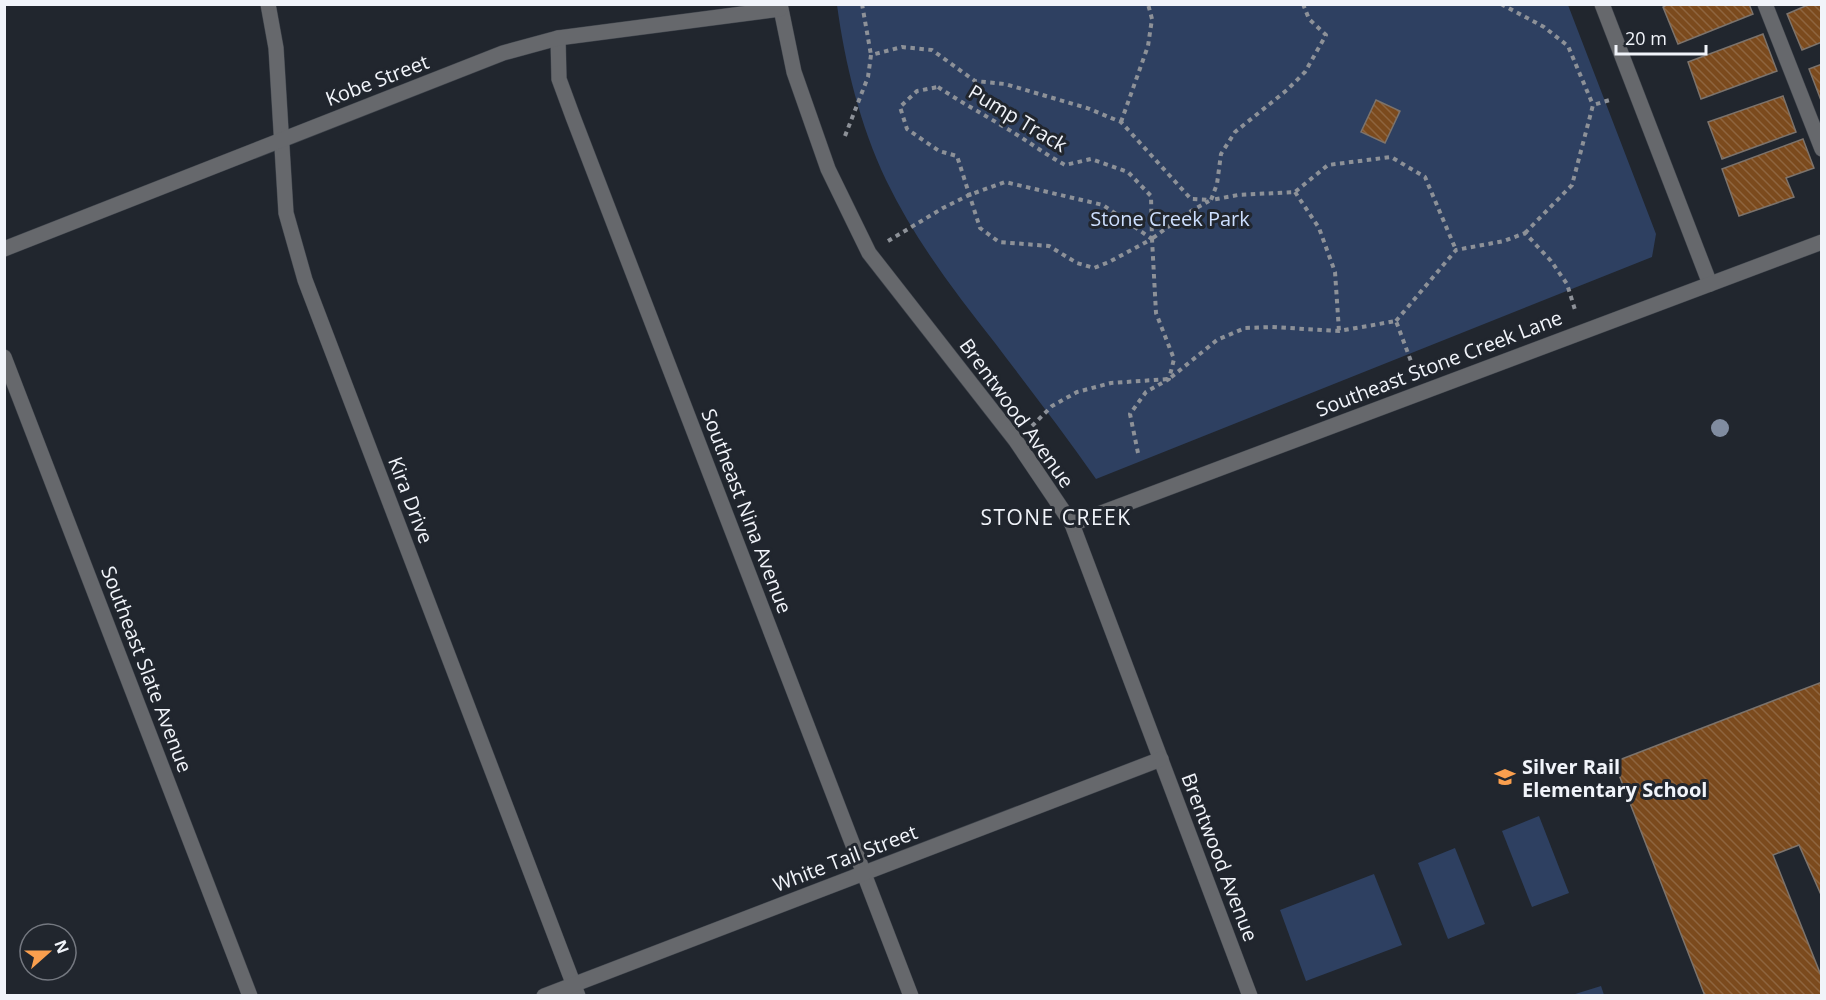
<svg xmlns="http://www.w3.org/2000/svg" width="1826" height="1000" viewBox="0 0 1826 1000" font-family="'Open Sans',sans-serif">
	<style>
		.green { fill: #2e4061 }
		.building { fill: url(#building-back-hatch); stroke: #7c736c; stroke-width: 1.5 }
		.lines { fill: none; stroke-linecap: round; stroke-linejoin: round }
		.minor-casing { stroke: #3e434b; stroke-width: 16 }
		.path { stroke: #8d9198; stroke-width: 4; stroke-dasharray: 4.5 4.5; stroke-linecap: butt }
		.minor { stroke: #66686c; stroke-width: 15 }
		.tree { fill: #808ca0 }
		.labels { text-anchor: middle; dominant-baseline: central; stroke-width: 6; stroke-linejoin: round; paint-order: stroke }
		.street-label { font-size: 20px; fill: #f1f4fa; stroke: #21262e }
		.park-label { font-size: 20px; fill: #cddffe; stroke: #21262e }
		.poi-label { font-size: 20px; font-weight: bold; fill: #f1f4fa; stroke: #21262e; text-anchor: start }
		.neighbourhood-label { font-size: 21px; letter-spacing: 1.5px; fill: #f1f4fa; stroke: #21262e }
	</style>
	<defs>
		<pattern id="building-back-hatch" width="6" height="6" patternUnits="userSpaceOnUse" patternTransform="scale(1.5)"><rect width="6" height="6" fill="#7b4a1d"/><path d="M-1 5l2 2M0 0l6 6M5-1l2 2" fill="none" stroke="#8e653f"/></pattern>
	</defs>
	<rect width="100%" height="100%" fill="#21262e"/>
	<g class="green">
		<path d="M837,5H1568L1656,234L1652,257L1096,479C1064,433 1029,388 995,343C954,291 915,240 886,180C860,125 845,64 837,5Z"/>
		<path d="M1539,816L1569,893L1532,907L1502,831Z"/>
		<path d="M1455,848L1485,924L1448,939L1418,863Z"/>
		<path d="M1374,874L1402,945L1306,981L1280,910Z"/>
		<path d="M1601,986L1604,995H1572Z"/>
	</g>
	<g class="building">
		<path d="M1668,4H1749L1753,14L1678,44L1663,7Z"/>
		<path d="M1810,4H1822V42L1802,50L1787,14Z"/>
		<path d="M1763,34L1777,71L1701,99L1688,62Z"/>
		<path d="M1822,64V103L1809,69Z"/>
		<path d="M1783,96L1796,132L1722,159L1708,122Z"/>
		<path d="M1376,100L1400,111L1385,143L1361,132Z"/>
		<path d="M1803,139L1814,168L1786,178L1794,197L1739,216L1722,169Z"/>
		<path d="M1822,682V897L1799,845L1773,855L1822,978V996H1705L1614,762Z"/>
	</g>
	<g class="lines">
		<g class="minor-casing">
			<g id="minor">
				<path d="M268,4L276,48L286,213L305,280L578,996"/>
				<path d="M780,4L794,72L828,169L869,253L1016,441L1072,524L1250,996"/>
				<path d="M1602,4L1710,284"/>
				<path d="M1765,4L1822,149"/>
				<path d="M558,38L559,79L573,117L911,996"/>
				<path d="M4,249L503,53L558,38L780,9"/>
				<path d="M4,357L250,996"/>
				<path d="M1072,524L1822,242"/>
				<path d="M544,996L1161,759"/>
			</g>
		</g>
		<g class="path">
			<path d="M862,4L871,55"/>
			<path d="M1303,4L1309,19L1326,35L1305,72L1287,90L1235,132L1221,154L1217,184L1211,200L1238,195L1295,192L1328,165L1391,157L1425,177L1456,250"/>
			<path d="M1501,4L1544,27L1568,46L1593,105"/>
			<path d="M938,87C965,105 994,120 1022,138C1036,147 1050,157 1065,165L1091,159L1128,172L1151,196L1152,239L1109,262L1094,268L1077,263L1049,246L999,242L980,228L957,156L939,151L907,129L900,107L917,91Z"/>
			<path d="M1121,122L1148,46L1152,19L1148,4"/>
			<path d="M845,136L868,77L871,55L902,47L932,50L975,81L1005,84L1087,108L1121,122L1191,199L1211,200"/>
			<path d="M1295,192L1319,228L1335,272L1339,331"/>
			<path d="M1525,233L1572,185L1593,105L1613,99"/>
			<path d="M1153,238L1184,215L1209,201"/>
			<path d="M888,241L943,208L969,195L1005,182L1103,205L1152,239"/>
			<path d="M1396,321L1456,250L1504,241L1525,233L1551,261L1567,284L1576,313"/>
			<path d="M1032,426L1052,406L1077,392L1111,383L1169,379L1217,340L1245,328L1272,327L1339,331L1396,321L1415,372"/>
			<path d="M1138,453L1130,414L1146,392L1169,379L1174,359L1156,313L1152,239"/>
		</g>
		<use href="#minor" class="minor"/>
	</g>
	<circle class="tree" cx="1720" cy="428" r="9"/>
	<defs>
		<g id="school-bare" transform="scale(1.62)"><path d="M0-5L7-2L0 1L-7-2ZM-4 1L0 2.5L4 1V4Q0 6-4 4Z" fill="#fa9f4e" stroke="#21262e" stroke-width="2.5" paint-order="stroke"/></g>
	</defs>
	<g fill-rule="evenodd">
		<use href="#school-bare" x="1505" y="777"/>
	</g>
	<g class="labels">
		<g class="street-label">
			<text transform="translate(377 80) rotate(-21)">Kobe Street</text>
			<text transform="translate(1018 118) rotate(31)">Pump Track</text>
			<text transform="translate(1439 363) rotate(-21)">Southeast Stone Creek Lane</text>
			<text transform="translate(1017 413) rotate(54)">Brentwood Avenue</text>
			<text transform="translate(411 500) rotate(69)">Kira Drive</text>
			<text transform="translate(747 511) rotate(69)">Southeast Nina Avenue</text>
			<text transform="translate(147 669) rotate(69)">Southeast Slate Avenue</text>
			<text transform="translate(1220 857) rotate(69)">Brentwood Avenue</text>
			<text transform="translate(845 858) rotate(-21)">White Tail Street</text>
		</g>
		<g class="park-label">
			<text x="1170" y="218">Stone Creek Park</text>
		</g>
		<g class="poi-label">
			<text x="1522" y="766">Silver Rail<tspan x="1522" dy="23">Elementary School</tspan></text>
		</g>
		<g class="neighbourhood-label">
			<text x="1056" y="517">STONE CREEK</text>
		</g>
	</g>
	<rect width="1826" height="1000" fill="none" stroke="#f1f4fa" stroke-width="12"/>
	<g transform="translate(48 952) rotate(69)"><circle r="28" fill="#21262e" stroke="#747880" stroke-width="1.5"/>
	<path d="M0-4.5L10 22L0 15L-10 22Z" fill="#fa9f4e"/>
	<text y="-9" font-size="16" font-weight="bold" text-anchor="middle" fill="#f1f4fa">N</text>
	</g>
	<path d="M1616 45v9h90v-9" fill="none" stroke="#f1f4fa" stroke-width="3"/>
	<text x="1625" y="45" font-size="18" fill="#f1f4fa" stroke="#21262e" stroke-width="4.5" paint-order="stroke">20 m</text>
</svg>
